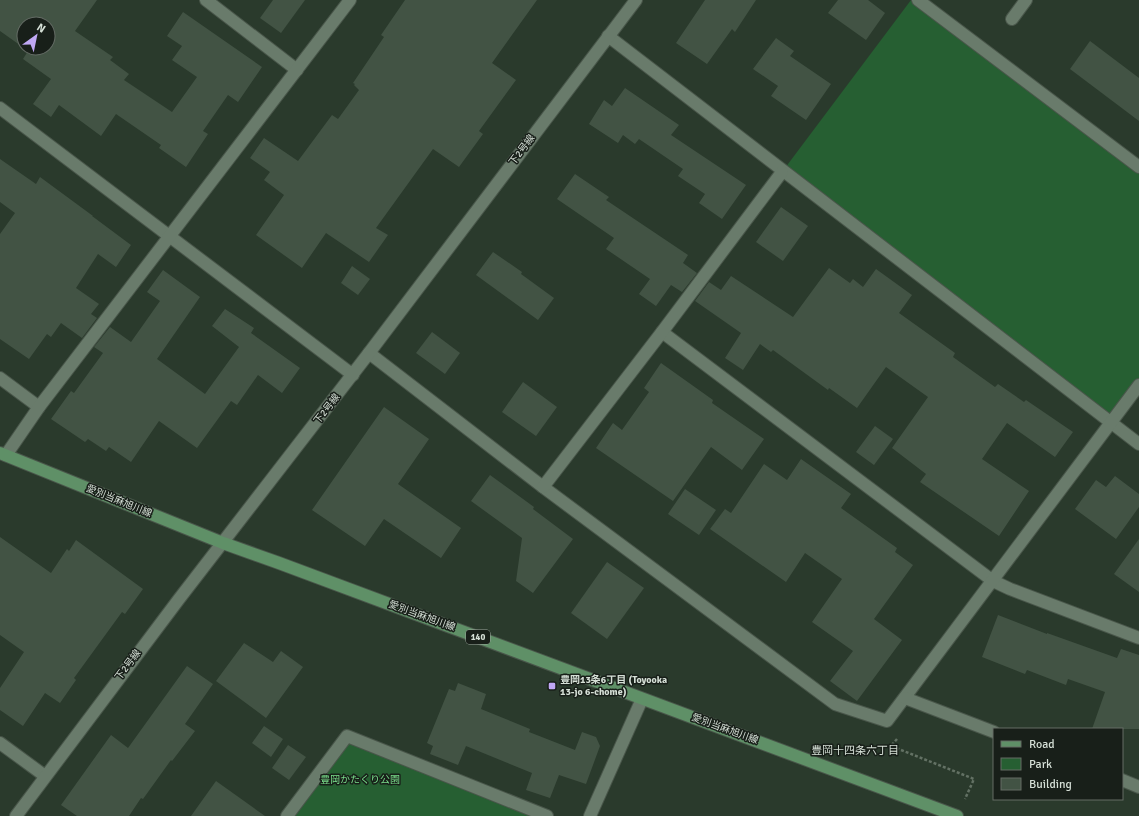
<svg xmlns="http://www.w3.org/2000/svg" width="1139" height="816" viewBox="0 0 1139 816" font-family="Signika,'Noto Sans JP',sans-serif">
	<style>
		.green { fill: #265f32 }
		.building { fill: #425344 }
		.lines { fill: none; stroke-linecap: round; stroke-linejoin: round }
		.minor-casing { stroke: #49564a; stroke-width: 14 }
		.major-casing { stroke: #49564a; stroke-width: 14 }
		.path { stroke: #637164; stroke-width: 2.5; stroke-dasharray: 3 2; stroke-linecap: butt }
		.minor { stroke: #697b6b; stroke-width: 12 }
		.major { stroke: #5f9067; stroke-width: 12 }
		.poi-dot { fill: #c0a8f4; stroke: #181f19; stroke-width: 1.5 }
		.labels { text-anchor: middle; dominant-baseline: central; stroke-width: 3; stroke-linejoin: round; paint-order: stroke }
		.shield { fill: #181f19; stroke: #9ca59d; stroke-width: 1 }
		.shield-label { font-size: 9px; font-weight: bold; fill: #d5dfd6 }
		.street-label { font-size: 10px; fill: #d5dfd6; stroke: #181f19 }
		.poi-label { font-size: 10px; font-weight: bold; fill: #d5dfd6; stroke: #181f19; text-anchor: start }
		.park-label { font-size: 10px; fill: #7ade8c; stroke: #181f19 }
		.neighbourhood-label { font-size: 11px; fill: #d5dfd6; stroke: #181f19 }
	</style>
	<rect width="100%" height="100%" fill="#2a3a2c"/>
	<g class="green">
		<path d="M911,0H918L1139,167V385L1110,423L782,172Z"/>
		<path d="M347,736L547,816H287Z"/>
	</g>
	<g class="building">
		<path d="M0,0H97L75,31L113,57L110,60L129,74L124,80L172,112L197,77L172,60L182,46L167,36L183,12L262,67L238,102L228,95L203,131L208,134L186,167L159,148L161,145L116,114L101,136L59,105L51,117L33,104L51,79L23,59L28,51L24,48H48V24H24V48L0,31Z"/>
		<path d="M273,0H305L281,33L260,18Z"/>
		<path d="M405,0H537L492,63L516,80L479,131L483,134L459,167L433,149L376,228L388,235L369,262L326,233L302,268L256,235L284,195L264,180L270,172L250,158L264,138L298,161L332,115L338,119L359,90L354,85L355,84L353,83L384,37L381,35Z"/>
		<path d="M705,0H756L735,32L732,29L707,64L676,43Z"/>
		<path d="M838,0H868L885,13L866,40L828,13Z"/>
		<path d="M776,38L794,51L790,56L831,84L806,120L771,96L778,86L753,69Z"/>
		<path d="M1090,41L1139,78V121L1070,69Z"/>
		<path d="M625,88L679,125L671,135L746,185L722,219L699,203L705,194L678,176L683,169L639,139L635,144L623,135L618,143L589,124L604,100L612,106Z"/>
		<path d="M0,159L36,184L40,177L93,216H92L131,245L116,267L98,254L76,288L99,304L91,314L97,318L82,338L61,323L51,337L47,334L29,359L0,339V234L15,213L0,202Z"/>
		<path d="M575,174L609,197L606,200L688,255L683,263L697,273L682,292L671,285L656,306L639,294L650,279L606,249L614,238L557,199Z"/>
		<path d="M781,207L808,226L783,261L756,242Z"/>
		<path d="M493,252L522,272L521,274L554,298L538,320L476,275Z"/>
		<path d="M352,266L370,279L358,295L341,283Z"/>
		<path d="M829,268L850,283L853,279L863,287L876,269L912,295L899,313L955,353L953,357L995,387L998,384L1024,402L1026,400L1073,432L1055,457L1007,423L982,459L1029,491L999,536L920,482L926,474L892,448L928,397L886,367L857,408L829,388L828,390L773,350L771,352L760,344L743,370L725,358L741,333L695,301L709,282L721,290L731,276L793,317Z"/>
		<path d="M163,270L200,297L157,359L205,394L239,347L212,326L225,309L254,328L251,333L300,368L282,393L258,375L237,405L231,401L197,448L159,421L131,462L109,447L106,451L88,439L85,442L51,419L71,391L74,393L103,353L94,347L110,327L131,342L160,301L147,292Z"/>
		<path d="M432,332L460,353L445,374L416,353Z"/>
		<path d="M661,363L713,400L712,403L764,439L742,470L711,447L673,501L596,448L613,423L622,430L649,392L644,388Z"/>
		<path d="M523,382L557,407L536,436L502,412Z"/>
		<path d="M384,407L429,439L398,484L461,528L441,558L384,519L365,546L312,510Z"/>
		<path d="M875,426L893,439L874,465L856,452Z"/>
		<path d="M801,459L851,494L841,508L897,548L895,552L913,565L874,619L902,640L857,701L830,681L853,651L812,622L842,579L805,553L786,582L710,529L725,509L731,513L764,464L787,480Z"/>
		<path d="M490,475L534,507L533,509L573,539L533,593L516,581L522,538L471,501Z"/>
		<path d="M1115,476L1139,494V507L1116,539L1075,509L1096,480L1106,487Z"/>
		<path d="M685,489L716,510L699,535L668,514Z"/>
		<path d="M0,537L51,573L67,549L69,551L76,540L143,589L125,614L122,612L74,678L76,680L60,703L45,693L23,726L0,710V688L24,652L0,635Z"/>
		<path d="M1139,539V592L1114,574Z"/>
		<path d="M607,562L644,588L607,639L571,613Z"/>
		<path d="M998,615L1047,634V633L1117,658L1121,649L1139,655V729H1092L1105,692L1068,679L1066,685L1027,670L1025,674L982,657Z"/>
		<path d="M244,643L273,662L281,651L303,667L266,718L216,681Z"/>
		<path d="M187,666L213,684L185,724L195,731L172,761L171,760L143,799L141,798L129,816H77L61,805L111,735L128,748Z"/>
		<path d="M458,683L486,694L481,709L530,729L529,732L575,750L582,732L596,737L600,746L586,784L559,775L550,798L526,790L532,773L466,746L458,765L430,754L433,746L427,743L449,689L455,691Z"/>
		<path d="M264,726L283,739L271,757L252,743Z"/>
		<path d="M288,745L306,757L289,780L272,768Z"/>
		<path d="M216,781L265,816H191Z"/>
	</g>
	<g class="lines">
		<g class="minor-casing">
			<g id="minor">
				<path d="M206,0L297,70"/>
				<path d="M918,0L1139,167"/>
				<path d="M1012,19L1026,0"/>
				<path d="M608,36L1139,444"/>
				<path d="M0,108L353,375"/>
				<path d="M662,332L993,581L1010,589L1139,638"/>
				<path d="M369,353L543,487L835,704L887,721L1139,385"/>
				<path d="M0,378L39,407"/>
				<path d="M6,455L39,407L350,0"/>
				<path d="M543,487L662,332L782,172"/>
				<path d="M905,698L994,732"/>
				<path d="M0,743L45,776"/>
				<path d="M1122,780L1139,787"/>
				<path d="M16,816L179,599L369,353L636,0"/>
				<path d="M287,816L347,736L547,816"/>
				<path d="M590,816L642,699"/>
			</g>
		</g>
		<g class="major-casing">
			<path id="major" d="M0,453L223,543L279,563L957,816"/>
		</g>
		<path class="path" d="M897,739L891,746L974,779L965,799"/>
		<use href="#minor" class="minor"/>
		<use href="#major" class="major"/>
	</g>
	<rect class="poi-dot" x="548" y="682" width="8" height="8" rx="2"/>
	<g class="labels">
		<rect class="shield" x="466" y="630" width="24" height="14" rx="3"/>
		<g class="shield-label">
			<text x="478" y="637">140</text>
		</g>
		<g class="street-label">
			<text transform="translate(522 150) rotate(-53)">下2号線</text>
			<text transform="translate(327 409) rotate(-52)">下2号線</text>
			<text transform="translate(119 501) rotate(22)">愛別当麻旭川線</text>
			<text transform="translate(422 616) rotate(20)">愛別当麻旭川線</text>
			<text transform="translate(128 665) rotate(-53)">下2号線</text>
			<text transform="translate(725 729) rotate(20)">愛別当麻旭川線</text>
		</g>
		<g class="poi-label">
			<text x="560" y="680">豊岡13条6丁目 (Toyooka<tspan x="560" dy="12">13-jo 6-chome)</tspan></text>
		</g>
		<g class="park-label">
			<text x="360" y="780">豊岡かたくり公園</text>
		</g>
		<g class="neighbourhood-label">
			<text x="855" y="750">豊岡十四条六丁目</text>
		</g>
	</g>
	<rect x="993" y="728" width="130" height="72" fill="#181f19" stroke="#646c65"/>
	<rect x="1001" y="741" width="20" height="6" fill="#5f9067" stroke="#646c65"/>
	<text x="1029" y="748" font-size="12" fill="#d5dfd6">Road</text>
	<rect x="1001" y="758" width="20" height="12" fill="#265f32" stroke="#646c65"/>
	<text x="1029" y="768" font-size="12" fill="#d5dfd6">Park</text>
	<rect x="1001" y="778" width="20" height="12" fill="#425344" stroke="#646c65"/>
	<text x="1029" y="788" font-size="12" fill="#d5dfd6">Building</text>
	<g transform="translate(36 36) rotate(33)"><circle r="19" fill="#181f19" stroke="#646c65"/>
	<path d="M0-3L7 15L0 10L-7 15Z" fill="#c0a8f4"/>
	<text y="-6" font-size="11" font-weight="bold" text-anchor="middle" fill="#d5dfd6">N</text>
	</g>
</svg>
